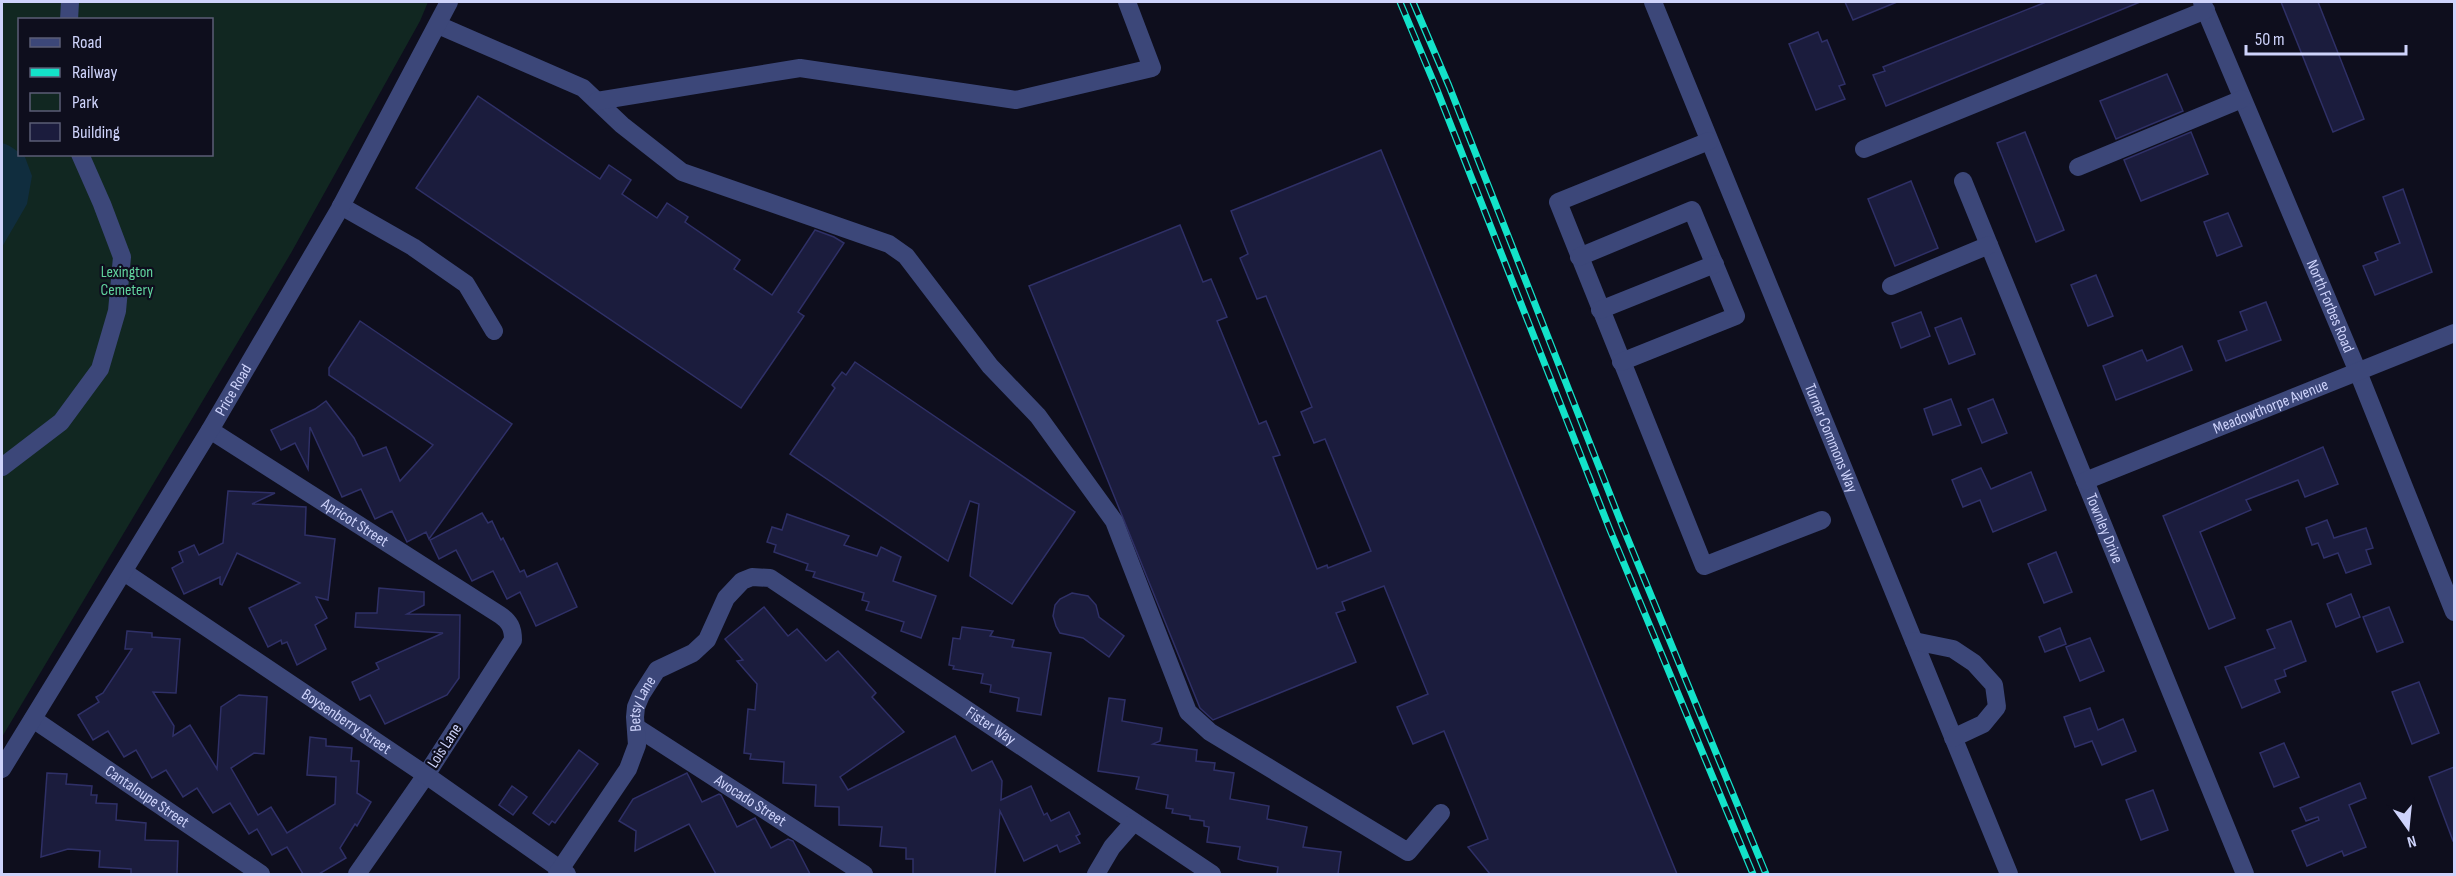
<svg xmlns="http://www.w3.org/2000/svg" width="2456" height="876" viewBox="0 0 2456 876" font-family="'Sofia Sans Condensed',sans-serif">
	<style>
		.green { fill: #112721; fill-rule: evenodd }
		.water { fill: #102d3e }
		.building { fill: #1b1c3d; stroke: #2f3067; stroke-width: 1.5 }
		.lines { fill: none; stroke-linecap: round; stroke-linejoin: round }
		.minor { stroke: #3c4779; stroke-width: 18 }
		.rail-casing { stroke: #13e2c9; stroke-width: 7 }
		.rail { stroke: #0e0e1d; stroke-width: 4.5; stroke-dasharray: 14; stroke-linecap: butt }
		.labels { text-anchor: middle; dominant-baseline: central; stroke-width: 4.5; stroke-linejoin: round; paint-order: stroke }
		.park-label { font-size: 16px; fill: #61d49e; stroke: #0e0e1d }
		.street-label { font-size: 16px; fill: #ced3fb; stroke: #0e0e1d }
	</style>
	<rect width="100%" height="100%" fill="#0e0e1d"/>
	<path class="green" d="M2,2H428L420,21L291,253L2,737ZM20,20H212V154H20Z"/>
	<path class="water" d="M2,143C13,146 17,152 25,157L32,176L27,204L2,247Z"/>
	<g class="building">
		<path d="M1845,2H1897L1853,20Z"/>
		<path d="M2046,2H2140L1886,106L1873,75L1885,71L1883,67Z"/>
		<path d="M2281,2H2318L2364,119L2333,132Z"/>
		<path d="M1818,32L1822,42L1827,40L1845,84L1839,86L1845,99L1816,110L1789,44Z"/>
		<path d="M2167,74L2183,111L2116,139L2100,101Z"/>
		<path d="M478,96L600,179L609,165L631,180L622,194L657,218L667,203L688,217L685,222L740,260L734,269L772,295L815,230L834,237L844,243L798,312L804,316L741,408L416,188Z"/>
		<path d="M2025,132L2064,230L2036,242L1997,143Z"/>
		<path d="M2191,132L2208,174L2141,201L2124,160Z"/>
		<path d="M1381,150L1677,874H1490L1468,847L1488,839L1444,731L1413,744L1397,707L1428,694L1384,586L1342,602L1345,610L1336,613L1356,662L1213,720L1200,708L1029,286L1180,225L1203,282L1211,279L1227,317L1217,321L1259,424L1266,421L1280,455L1273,457L1317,569L1327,565L1328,568L1371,551L1325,439L1314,443L1301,412L1312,407L1266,296L1257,299L1240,258L1248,254L1231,211Z"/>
		<path d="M1911,181L1938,248L1895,266L1868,199Z"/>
		<path d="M2403,189L2432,272L2375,295L2363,266L2378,260L2375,253L2400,243L2383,197Z"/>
		<path d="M2228,213L2242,246L2217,256L2204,222Z"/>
		<path d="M2096,275L2113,316L2088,326L2071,285Z"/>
		<path d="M2266,302L2281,340L2226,361L2218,341L2247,330L2240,312Z"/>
		<path d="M1921,312L1930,336L1901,348L1892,323Z"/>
		<path d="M1961,318L1975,354L1949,364L1935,328Z"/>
		<path d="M360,321L512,424L429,539L426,532L407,542L392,511L375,519L361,489L342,497L310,427L308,469L295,443L281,450L271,430L315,409L326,401L354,438L363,456L386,447L400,481L433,445L329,375V368Z"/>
		<path d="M2182,346L2192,370L2116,400L2103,366L2142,350L2147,361Z"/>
		<path d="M855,362L1075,512L1012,604L970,576L979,504L970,501L948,561L790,454L835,388L832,385L842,372L846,375Z"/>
		<path d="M1951,399L1961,425L1933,435L1924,409Z"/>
		<path d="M1993,399L2007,433L1982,443L1968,409Z"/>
		<path d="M2323,447L2338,484L2305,497L2298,480L2246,500L2251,510L2200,532L2235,618L2209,629L2163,516Z"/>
		<path d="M1981,468L1991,489L2031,472L2046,510L1993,532L1980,500L1963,507L1952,480Z"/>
		<path d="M228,491L275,493L252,504L306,507L305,535L335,539L328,600L316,597L327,618L315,625L326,649L297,665L287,642L282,644L281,640L268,647L249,608L300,583L237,553L222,585L220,584V577L184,594L172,568L183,562L179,552L194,545L199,555L223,543Z"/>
		<path d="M482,513L488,523L492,521L501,540L503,538L520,572L524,570L527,577L557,563L577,607L536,626L520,592L507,599L493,571L472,581L456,550L439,559L430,540Z"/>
		<path d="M787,514L849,536L844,545L877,556L881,547L901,557L893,581L936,596L921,638L901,631L904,622L866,610L869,602L862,600L864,593L813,577L815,572L806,570L808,564L774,552L776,545L767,542L772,527L782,530Z"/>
		<path d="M2327,520L2334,538L2366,528L2373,548L2366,550L2371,564L2346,573L2338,553L2324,558L2318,543L2312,545L2306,528Z"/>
		<path d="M2056,552L2072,592L2044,603L2028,564Z"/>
		<path d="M379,588L424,592V605L407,614L460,615L459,678L447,695L385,724L370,695L360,700L352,682L379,669L376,663L443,633L355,627L356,613H377Z"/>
		<path d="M1072,593L1088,596L1096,605L1099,617L1124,636L1109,657L1083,638L1060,633L1056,626L1053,616L1055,605L1060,599Z"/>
		<path d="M2351,594L2360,617L2336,627L2327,604Z"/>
		<path d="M764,607L788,636L797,629L826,661L838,651L876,693L872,697L904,732L840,777L848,790L955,736L972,771L992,761L1002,781L1001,800L1031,786L1044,815L1047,813L1051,821L1069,812L1080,834L1076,836L1080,843L1060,852L1057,845L1024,861L1000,811L995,874H913V859H906V848L880,846L882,827L839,825V807L815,806L816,785L783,783L784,762L750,759L751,754L744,753L748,709L755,710L757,684L737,661L743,660L725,639Z"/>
		<path d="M2389,607L2403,642L2377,652L2363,617Z"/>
		<path d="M2291,621L2306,661L2284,670L2286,676L2275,680L2280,692L2242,708L2225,667L2275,648L2267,630Z"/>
		<path d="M962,627L993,631L990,636L1014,640L1012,647L1051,653L1041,715L1017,711L1019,698L990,692L991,685L981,683L983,674L953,669L954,666L949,665L953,638L960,639Z"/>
		<path d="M2060,628L2066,644L2045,652L2039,637Z"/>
		<path d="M127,631L152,633V637L180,639L176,693L153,692L174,726L173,736L190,725L217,769L221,707L239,695L267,697L264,754L254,753L231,768L258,815L271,807L287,833L335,804L336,777L307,775L310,737L326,739V746L352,748L351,761H359L357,793L371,802L357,826L355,824L340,848L346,858L319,874H303L287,847L272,855L257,829L249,834L230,803L213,813L197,788L183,797L166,770L152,778L136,750L124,757L108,731L93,740L78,715L99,702L96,697L103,693L132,649H125Z"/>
		<path d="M2090,638L2104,671L2080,681L2066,647Z"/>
		<path d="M2419,682L2439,733L2412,744L2392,692Z"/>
		<path d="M1109,698L1125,700L1122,721L1162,728L1160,741L1153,744L1197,750L1196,761L1215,763L1214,770L1234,773L1230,799L1269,806L1267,819L1307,827L1303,847L1341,852L1338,874H1277L1278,867L1244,861L1238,859L1240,847L1207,842L1209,827L1204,826V821L1190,819V816L1172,813L1173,809L1166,808L1168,795L1136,789L1139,777L1098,771Z"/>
		<path d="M2090,708L2098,730L2123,719L2136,751L2102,765L2092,741L2075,747L2064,717Z"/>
		<path d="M2284,743L2299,777L2274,787L2260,753Z"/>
		<path d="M579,750L598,764L555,823L552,821L549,825L533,813Z"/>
		<path d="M2454,767V841H2453L2429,777Z"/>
		<path d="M47,773L67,774L66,784L92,786L91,795H97L96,803L117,804L116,820L146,823L145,840L178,841L177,874H131V869L99,867L100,851L68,849L41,857Z"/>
		<path d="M687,773L702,802L719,794L721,795L737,827L755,818L771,848L788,839L793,841L810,874H716L689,824L635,851L636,831L619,821L633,799Z"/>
		<path d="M2360,783L2366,798L2349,805L2366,847L2344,856L2342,851L2307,866L2292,831L2319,820L2318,817L2306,821L2300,808Z"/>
		<path d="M512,786L527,797L513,815L499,805Z"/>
		<path d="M2153,790L2168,830L2141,840L2126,800Z"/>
	</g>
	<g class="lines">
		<g class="minor">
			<path id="s1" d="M1653,2L2009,874"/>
			<path id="s2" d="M2202,2L2358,372L2454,612"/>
			<path d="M69,20L70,2"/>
			<path d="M438,25L583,88L622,125L682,172L889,244L906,256L990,366L1038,416L1114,521L1188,712L1210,732L1408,852L1441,813"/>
			<path d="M597,101L800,68L1016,100L1152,68L1127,2"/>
			<path d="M1709,141L1558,202L1704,566L1822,520"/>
			<path d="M1864,149L2206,10"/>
			<path d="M2078,167L2242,99"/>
			<path id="s3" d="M1963,181L2245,874"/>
			<path d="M341,206L413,247L466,284L494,331"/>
			<path d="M1579,257L1692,210L1736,316L1621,362"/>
			<path d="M1891,286L1989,245"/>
			<path d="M1600,310L1715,264"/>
			<path id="s4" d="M210,430L500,615C510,622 513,628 513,640L426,775L357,874"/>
			<path d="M2,467L61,422L100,369L117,311L122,257L102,204L80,154"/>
			<path id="s5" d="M2085,481L2454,333"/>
			<path id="s6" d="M124,572L426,775L567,874"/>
			<path d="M1914,641L1953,649L1974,663L1994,685L1997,707L1983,724L1953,738"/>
			<path id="s7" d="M33,719L261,874"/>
			<path id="s8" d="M636,727L864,874"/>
			<path id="s9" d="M2,769L210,430L339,210L449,2"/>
			<path id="s10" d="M557,874L628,769L637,745L635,717L636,707L641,695L657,670L693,653L707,640L726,598L742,581L752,577L770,578L1212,874"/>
			<path d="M1096,874L1112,847L1133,823"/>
		</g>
		<g class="rail-casing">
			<g id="rail">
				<path d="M1400,2L1437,90L1610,530L1753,874"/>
				<path d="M1413,2L1449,86L1622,525L1766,874"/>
			</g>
		</g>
		<use href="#rail" class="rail"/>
	</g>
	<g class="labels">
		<g class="park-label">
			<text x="127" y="272">Lexington<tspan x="127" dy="18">Cemetery</tspan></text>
		</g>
		<g class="street-label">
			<text stroke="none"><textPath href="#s2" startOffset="330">North Forbes Road</textPath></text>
			<text stroke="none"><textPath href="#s9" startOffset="444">Price Road</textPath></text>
			<text stroke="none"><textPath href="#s5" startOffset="200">Meadowthorpe Avenue</textPath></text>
			<text stroke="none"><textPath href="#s1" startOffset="471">Turner Commons Way</textPath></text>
			<text stroke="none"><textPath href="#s4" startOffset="172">Apricot Street</textPath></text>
			<text stroke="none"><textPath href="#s3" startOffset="375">Townley Drive</textPath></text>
			<text stroke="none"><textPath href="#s10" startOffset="195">Betsy Lane</textPath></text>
			<text stroke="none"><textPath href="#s6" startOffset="268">Boysenberry Street</textPath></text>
			<text stroke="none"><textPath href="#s10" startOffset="656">Fister Way</textPath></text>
			<text transform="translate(445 746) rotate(-57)">Lois Lane</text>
			<text stroke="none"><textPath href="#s7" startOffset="138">Cantaloupe Street</textPath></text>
			<text stroke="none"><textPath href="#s8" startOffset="136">Avocado Street</textPath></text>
		</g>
	</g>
	<rect width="2456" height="876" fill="none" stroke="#ced3fb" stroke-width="6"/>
	<rect x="18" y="18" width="195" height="138" fill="#0e0e1d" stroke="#5b5d76" stroke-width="1.5"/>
	<rect x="30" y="38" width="30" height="9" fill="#3c4779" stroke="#5b5d76" stroke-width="1.5"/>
	<text x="72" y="48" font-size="18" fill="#ced3fb">Road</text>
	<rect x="30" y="68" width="30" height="9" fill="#13e2c9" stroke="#5b5d76" stroke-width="1.5"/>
	<text x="72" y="78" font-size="18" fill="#ced3fb">Railway</text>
	<rect x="30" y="93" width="30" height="18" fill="#112721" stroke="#5b5d76" stroke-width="1.5"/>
	<text x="72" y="108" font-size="18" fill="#ced3fb">Park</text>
	<rect x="30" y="123" width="30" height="18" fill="#1b1c3d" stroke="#5b5d76" stroke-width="1.5"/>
	<text x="72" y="138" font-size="18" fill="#ced3fb">Building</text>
	<g transform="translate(2408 828) rotate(165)" stroke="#0e0e1d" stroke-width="4.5" paint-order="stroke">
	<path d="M0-4.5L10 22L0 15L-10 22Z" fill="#ced3fb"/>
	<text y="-9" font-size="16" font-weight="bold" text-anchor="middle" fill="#ced3fb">N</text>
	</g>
	<path d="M2246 45v9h160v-9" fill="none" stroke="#ced3fb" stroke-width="3"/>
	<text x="2255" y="45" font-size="18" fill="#ced3fb" stroke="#0e0e1d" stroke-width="4.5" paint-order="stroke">50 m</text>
</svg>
